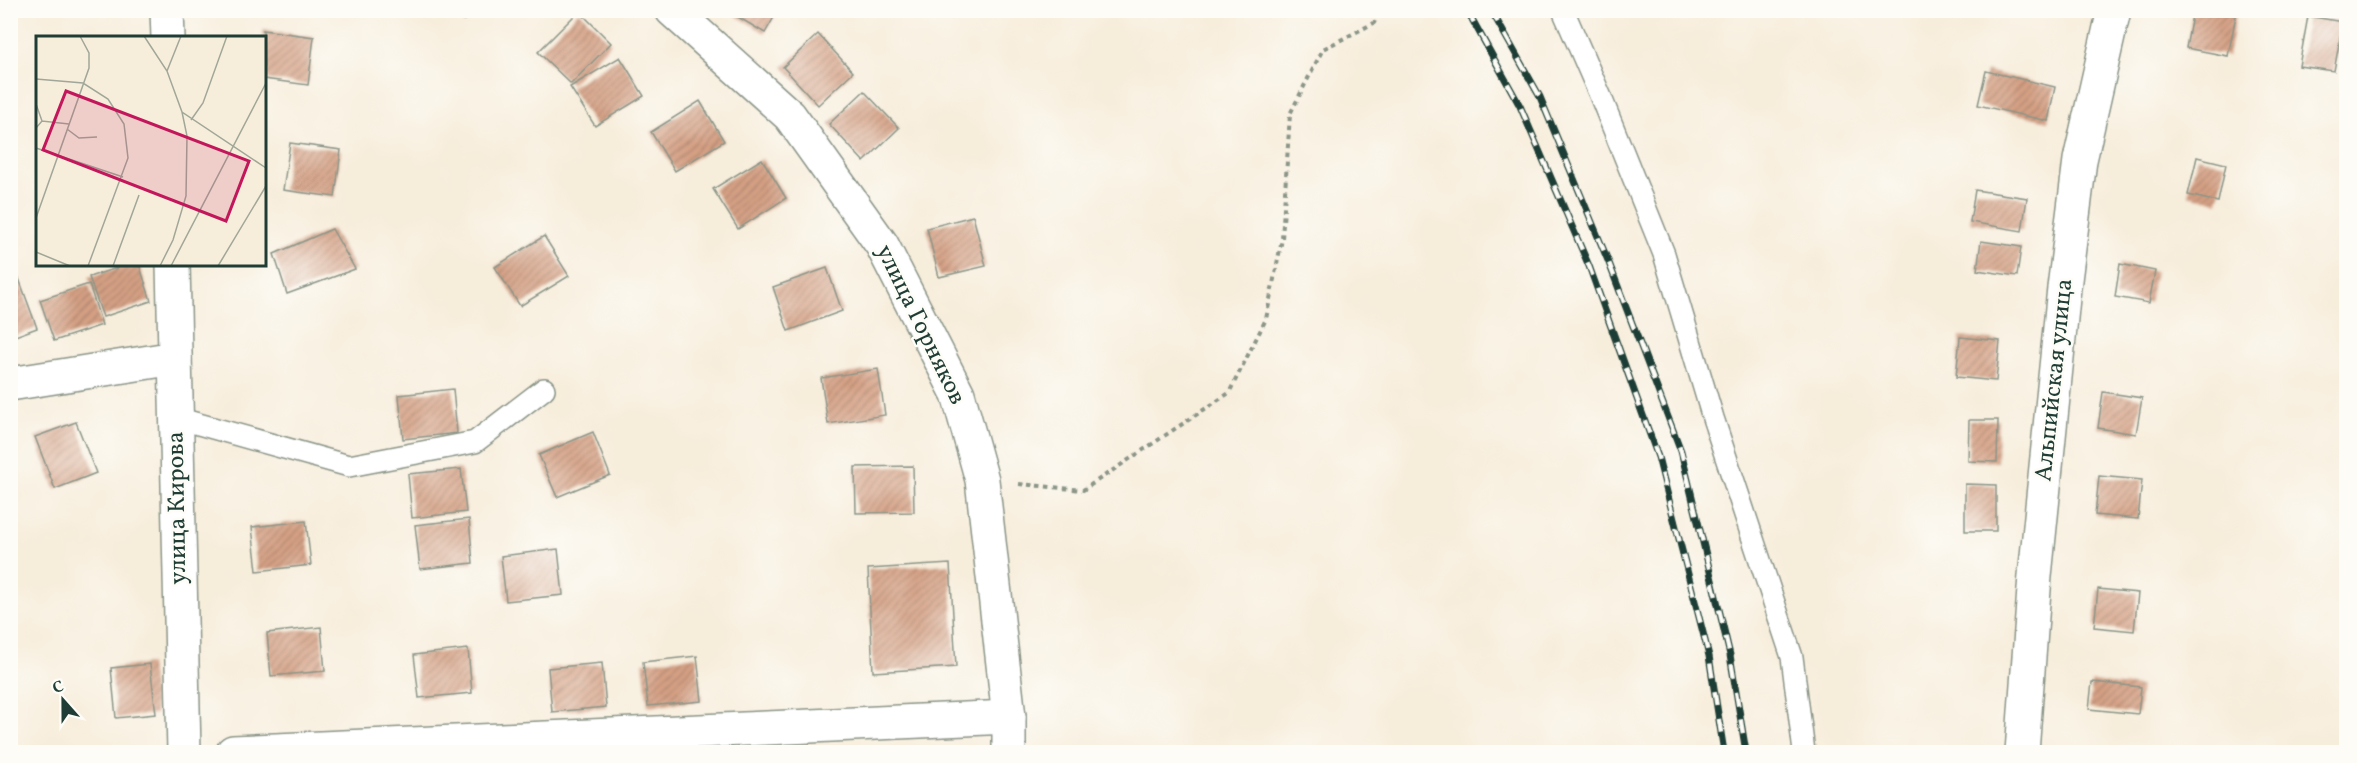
<svg xmlns="http://www.w3.org/2000/svg" width="2357" height="763" viewBox="0 0 2357 763" font-family="Vollkorn,serif">
	<style>
		.building { fill: url(#building-hatch) }
		.lines { fill: none; stroke-linecap: round; stroke-linejoin: round }
		.service-casing { stroke: #8b9588; stroke-width: 24 }
		.minor-casing { stroke: #8b9588; stroke-width: 36 }
		.tertiary-casing { stroke: #8b9588; stroke-width: 36 }
		.path { stroke: #8b9588; stroke-width: 4; stroke-dasharray: 4.5 4.5; stroke-linecap: butt }
		.service { stroke: #fff; stroke-width: 21 }
		.minor { stroke: #fff; stroke-width: 33 }
		.tertiary { stroke: #fff; stroke-width: 33 }
		.rail-casing { stroke: #1f3d34; stroke-width: 7 }
		.rail { stroke: #fdfcf7; stroke-width: 4.5; stroke-dasharray: 14; stroke-linecap: butt }
		.labels { text-anchor: middle; dominant-baseline: central; stroke-width: 5; stroke-linejoin: round; paint-order: stroke }
		.street-label { font-size: 24px; fill: #1f3d34; stroke: #fdfcf7 }
		.inset-road { fill: none; stroke: #a1a798; stroke-width: 1.5 }
		.view { fill: #c2185b; fill-opacity: 0.15; stroke: #c2185b; stroke-width: 3 }
		.inset-edge { fill: none; stroke: #1f3d34; stroke-width: 3 }
	</style>
	<defs>
		<pattern id="building-hatch" width="6" height="6" patternUnits="userSpaceOnUse" patternTransform="scale(1.5)"><rect width="6" height="6" fill="#d5a084"/><path d="M-1 1l2-2M0 6l6-6M5 7l2-2" fill="none" stroke="#ac846d"/></pattern>
	</defs>
	<rect width="100%" height="100%" fill="#fdfcf7"/>
	<filter id="ink" filterUnits="userSpaceOnUse"><feTurbulence type="fractalNoise" baseFrequency=".0167" numOctaves="2"/><feDisplacementMap in="SourceGraphic" scale="12" xChannelSelector="R" yChannelSelector="G"/><feConvolveMatrix kernelMatrix="1 2 1 2 8 2 1 2 1" color-interpolation-filters="sRGB"/></filter>
	<filter id="wash" filterUnits="userSpaceOnUse"><feTurbulence type="fractalNoise" baseFrequency=".008" numOctaves="4" result="noise"/><feDisplacementMap in="SourceGraphic" scale="24" xChannelSelector="R" yChannelSelector="G"/><feGaussianBlur stdDeviation="1.35" result="paint"/><feColorMatrix in="noise" values="0 0 0 0 0 0 0 0 0 0 0 0 0 0 0 0 0 1.4 0 .05"/><feComposite in="paint" operator="in"/></filter>
	<g filter="url(#wash)">
		<rect width="100%" height="100%" fill="#f7eddb"/>
		<g id="blocks">
			<g class="building">
				<path d="M423,10H466L464,20Z"/>
				<path d="M726,10H778L765,33Z"/>
				<path d="M2193,10H2237L2228,56L2186,48Z"/>
				<path d="M579,11L611,43L571,84L538,52Z"/>
				<path d="M2308,16L2343,22L2334,71L2299,66Z"/>
				<path d="M263,30L314,37L308,85L264,79Z"/>
				<path d="M818,34L853,72L818,105L783,67Z"/>
				<path d="M620,57L644,96L595,126L570,87Z"/>
				<path d="M1986,71L2055,87L2048,121L1978,105Z"/>
				<path d="M864,91L899,128L864,162L829,124Z"/>
				<path d="M700,101L724,141L675,171L651,132Z"/>
				<path d="M290,143L341,150L335,197L283,190Z"/>
				<path d="M2197,157L2226,164L2218,202L2188,195Z"/>
				<path d="M762,159L786,198L738,229L713,189Z"/>
				<path d="M1975,190L2027,198L2022,231L1970,222Z"/>
				<path d="M973,216L986,266L939,277L927,228Z"/>
				<path d="M332,229L355,269L287,294L274,254Z"/>
				<path d="M544,236L569,276L520,306L495,267Z"/>
				<path d="M1981,241L2021,247L2017,276L1977,270Z"/>
				<path d="M129,264H139L151,301L103,317L89,277Z"/>
				<path d="M2120,264L2155,271L2149,303L2115,297Z"/>
				<path d="M827,268L842,311L788,331L773,287Z"/>
				<path d="M18,276L37,328L10,338V279Z"/>
				<path d="M89,284L102,325L54,341L40,300Z"/>
				<path d="M1960,337L2000,341L1996,381L1956,377Z"/>
				<path d="M878,369L885,415L828,424L821,378Z"/>
				<path d="M453,389L457,433L403,439L399,395Z"/>
				<path d="M2103,392L2142,398L2136,434L2098,428Z"/>
				<path d="M1969,420H1998L1997,462L1968,461Z"/>
				<path d="M76,422L96,473L55,489L35,437Z"/>
				<path d="M593,432L610,475L557,497L539,455Z"/>
				<path d="M913,466L914,512L856,513L855,467Z"/>
				<path d="M461,469L466,512L412,518L408,474Z"/>
				<path d="M2099,476L2142,480L2138,519L2095,515Z"/>
				<path d="M1965,484L1996,485V531H1965Z"/>
				<path d="M469,519L473,563L420,569L415,525Z"/>
				<path d="M306,521L311,565L257,571L252,527Z"/>
				<path d="M558,549L563,595L506,601L501,556Z"/>
				<path d="M950,564L956,667L873,672L868,569Z"/>
				<path d="M2098,589L2138,593L2134,631L2094,627Z"/>
				<path d="M321,627L325,671L271,676L267,633Z"/>
				<path d="M468,649L472,693L419,698L414,655Z"/>
				<path d="M697,656L702,701L648,706L643,662Z"/>
				<path d="M602,663L606,707L552,712L548,668Z"/>
				<path d="M150,664L156,714L116,718L111,668Z"/>
				<path d="M2092,682L2141,687L2138,714L2089,709Z"/>
			</g>
		</g>
	</g>
	<g filter="url(#ink)">
		<use href="#blocks" fill-opacity="0" stroke="#8b9588" stroke-width="1.5"/>
		<g class="lines">
			<g class="service-casing">
				<g id="service">
					<path d="M1563,10L1600,95L1664,254L1713,418L1792,657L1804,752"/>
					<path d="M177,418L349,466L475,442L544,389"/>
				</g>
			</g>
			<g class="minor-casing">
				<g id="minor">
					<path d="M672,10L790,116L882,245L958,394L982,480L1009,717V752"/>
					<path d="M10,384L175,358"/>
					<path d="M233,752L1009,717"/>
					<path d="M2022,752L2035,576L2064,288L2080,160L2114,10"/>
				</g>
			</g>
			<g class="tertiary-casing">
				<g id="tertiary">
					<path d="M167,10L168,38"/>
					<path d="M173,264L184,752"/>
				</g>
			</g>
			<path class="path" d="M1019,484L1083,490L1229,393L1266,319L1282,239L1290,114L1323,49L1374,23L1380,10"/>
			<use href="#service" class="service"/>
			<use href="#minor" class="minor"/>
			<use href="#tertiary" class="tertiary"/>
			<g class="rail-casing">
				<g id="rail">
					<path d="M1467,10L1520,106L1589,266L1658,457L1709,656L1724,752"/>
					<path d="M1491,10L1540,97L1609,263L1681,451L1730,655L1746,752"/>
				</g>
			</g>
			<use href="#rail" class="rail"/>
		</g>
	</g>
	<g class="labels">
		<g class="street-label">
			<text transform="translate(920 325) rotate(64)">улица Горняков</text>
			<text transform="translate(2055 380) rotate(-84)">Альпийская улица</text>
			<text transform="translate(178 508) rotate(-91)">улица Кирова</text>
		</g>
	</g>
	<g transform="translate(36 36)">
		<rect width="230" height="230" fill="#f7eddb"/>
		<path class="inset-road" d="M108,0L131,35L146,76L230,132M131,35L145,0M0,43L47,47L72,63L88,88L92,122L52,230M0,68L6,85M155,84L167,67L191,0M0,92L6,85L33,88M31,93L43,102L61,101M0,112L87,141M0,182L53,32V17L44,0M0,216L34,230M77,230L103,159M124,230L137,204L150,160L151,100L146,76M135,230L230,47M182,230L230,150"/>
		<path class="view" d="M30,55L213,125L190,185L7,114Z"/>
		<rect width="230" height="230" class="inset-edge"/>
	</g>
	<rect width="2357" height="763" fill="none" stroke="#fdfcf7" stroke-width="36"/>
	<g transform="translate(63 700) rotate(339)" stroke="#fdfcf7" stroke-width="4.5" paint-order="stroke">
	<path d="M0-4.5L10 22L0 15L-10 22Z" fill="#1f3d34"/>
	<text y="-9" font-size="16" font-weight="bold" text-anchor="middle" fill="#1f3d34">С</text>
	</g>
</svg>
